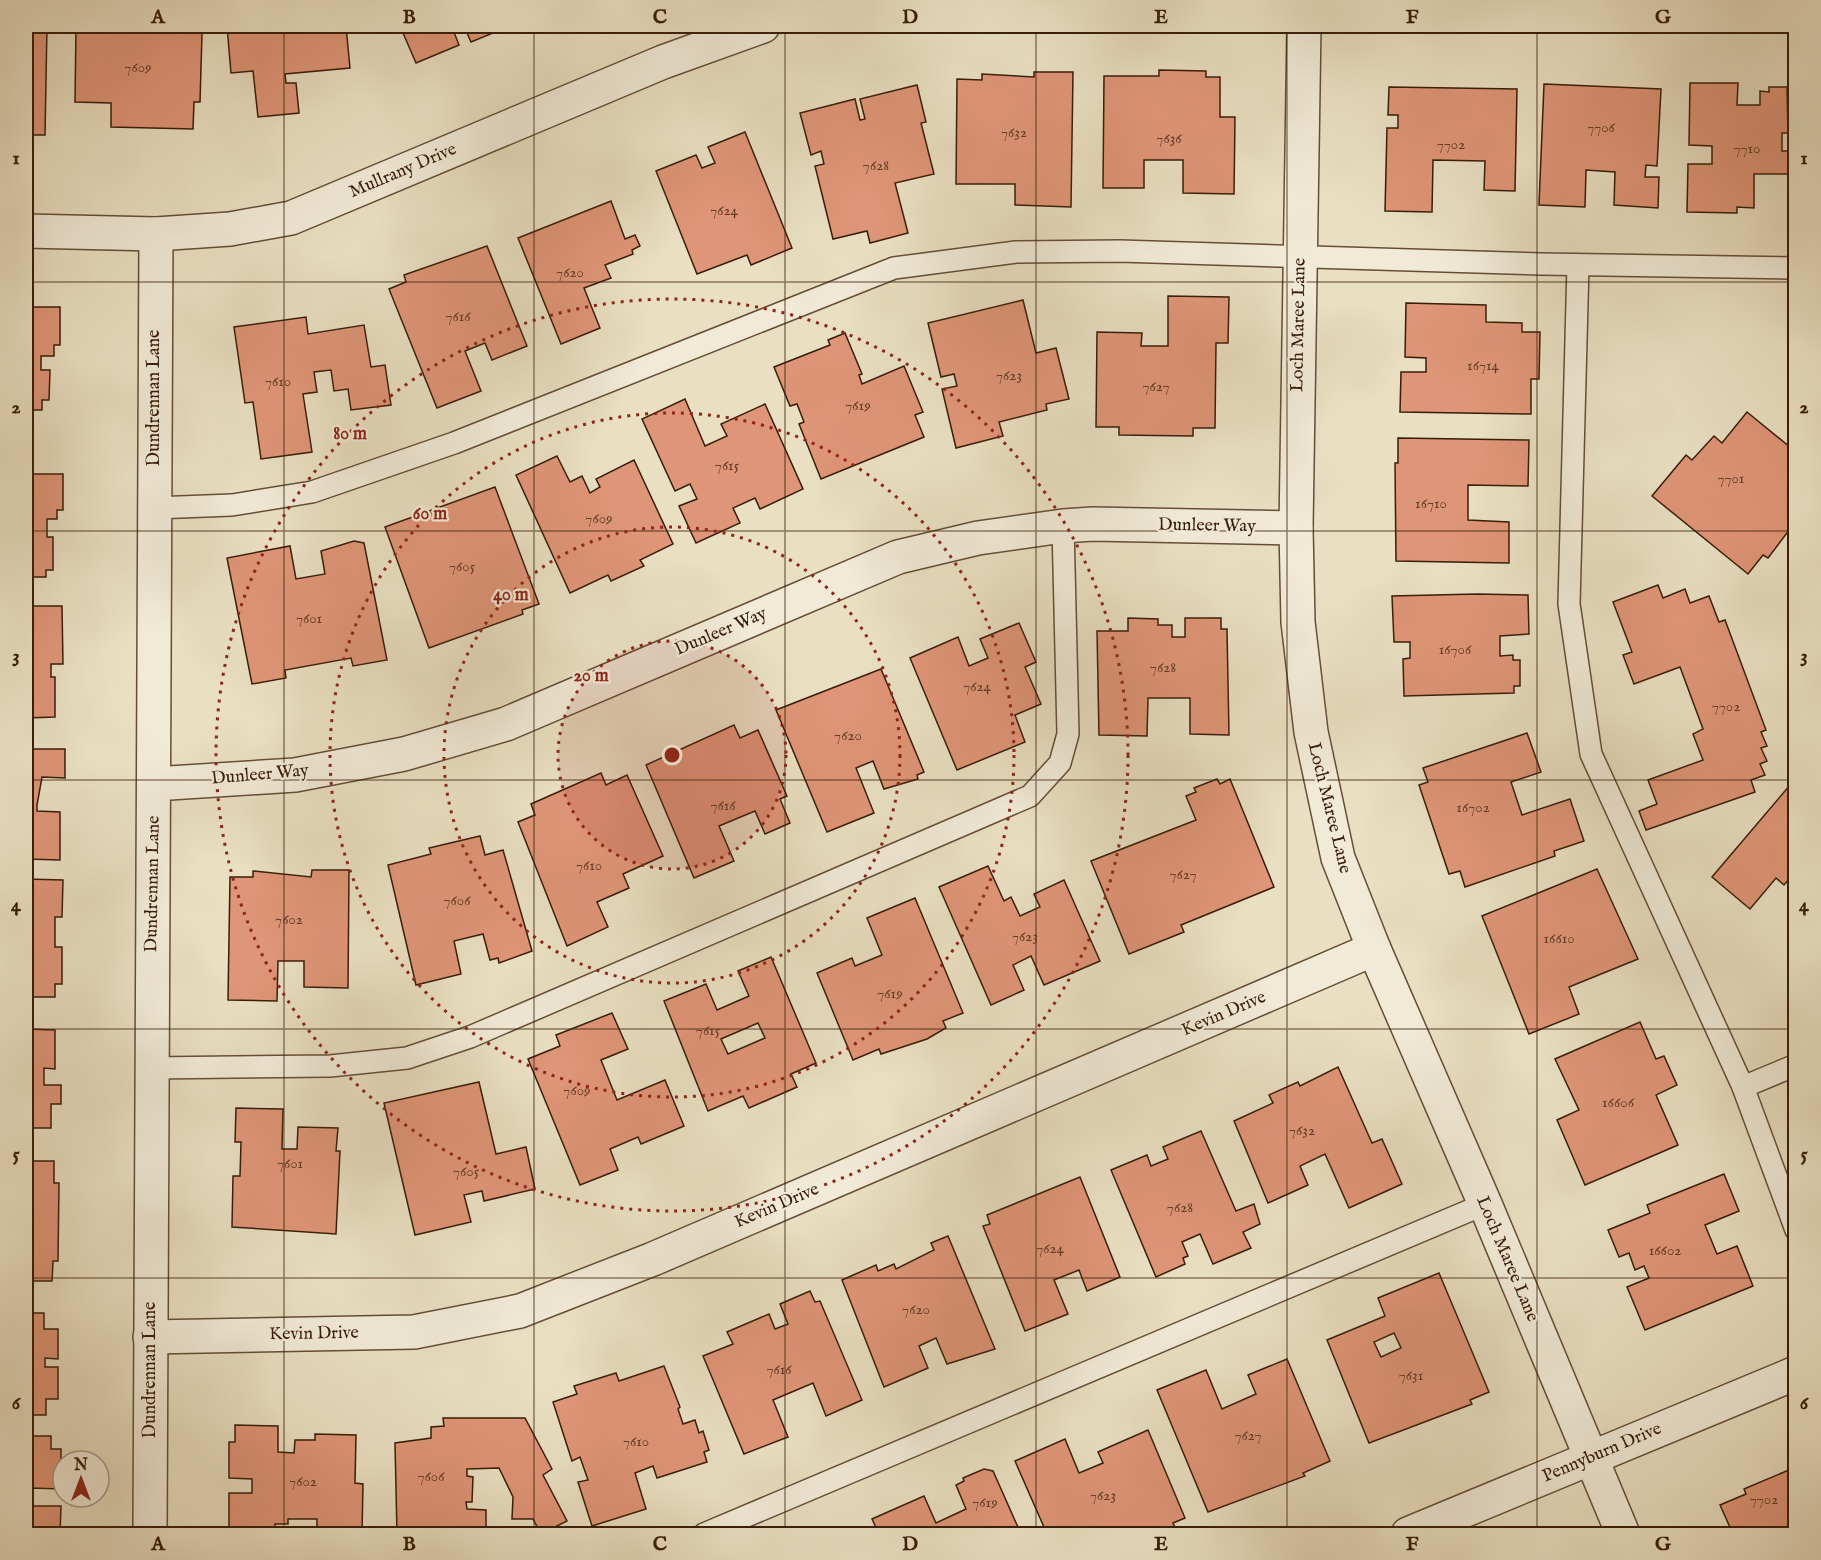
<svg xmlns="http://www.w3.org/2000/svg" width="1821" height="1560" viewBox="0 0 1821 1560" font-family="'IM FELL English',serif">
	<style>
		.building { fill: #df9577; stroke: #381d08; stroke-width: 1.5; fill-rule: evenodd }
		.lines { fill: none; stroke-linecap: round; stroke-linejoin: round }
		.lane-casing { stroke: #644e36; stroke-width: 24 }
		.street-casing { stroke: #644e36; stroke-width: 36 }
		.lane { stroke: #f1ead7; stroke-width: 21 }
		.street { stroke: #f1ead7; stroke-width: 33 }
		.grid { fill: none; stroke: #381d08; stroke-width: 1.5; stroke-opacity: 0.55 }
		.ring { fill: none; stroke: #8f2418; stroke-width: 3; stroke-dasharray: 3 6 }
		.labels { text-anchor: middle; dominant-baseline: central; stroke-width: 4.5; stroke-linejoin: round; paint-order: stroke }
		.number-label { font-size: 15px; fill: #623b24 }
		.street-label { font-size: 18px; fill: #381d08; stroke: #f1ead7 }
		.centre { fill: #8f2418; stroke: #f1ead7; stroke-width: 3 }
		.ring-label { font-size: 18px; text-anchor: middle; font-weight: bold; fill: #8f2418; stroke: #f1ead7; stroke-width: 4.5; stroke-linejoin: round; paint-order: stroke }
		.neatline { fill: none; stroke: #381d08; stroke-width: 2 }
		.grid-label { font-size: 20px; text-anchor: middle; font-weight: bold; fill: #381d08 }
	</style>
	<rect width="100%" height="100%" fill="#e9dfc2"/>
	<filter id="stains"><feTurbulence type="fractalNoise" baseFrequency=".00333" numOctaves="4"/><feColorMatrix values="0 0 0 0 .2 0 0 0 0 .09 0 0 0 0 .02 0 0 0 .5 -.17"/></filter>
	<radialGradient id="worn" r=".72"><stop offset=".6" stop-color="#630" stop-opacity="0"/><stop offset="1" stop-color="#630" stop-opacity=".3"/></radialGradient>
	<g class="building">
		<path d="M26,26H47L45,135H26Z"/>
		<path d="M76,26H140V33H155V26H186V33H202L200,102H194L193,129L111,127V103L75,102Z"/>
		<path d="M227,26H346L350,68L285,74L286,83H296L299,113L258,117L253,71L231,73Z"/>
		<path d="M400,26H455L452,27L459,45L416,63Z"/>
		<path d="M464,26H510L471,42Z"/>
		<path d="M1159,70L1206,71V77H1220V117H1235L1234,194L1183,193V160H1144V188H1103L1104,76H1159Z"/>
		<path d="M1034,72H1073L1071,207L1015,205V184H956L957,79L982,80V74L1034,77Z"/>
		<path d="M1690,83H1738L1737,105H1760V91L1769,92V87H1787L1788,133H1782V151H1789V174H1754V208L1737,207V213L1687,212L1688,164H1712V146L1689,145Z"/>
		<path d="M1544,84L1661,89L1657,166L1646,165L1645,177H1659L1658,208L1614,205L1615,172L1586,170L1585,207L1539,205Z"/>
		<path d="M917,85L926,122L921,123L934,174L895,183L908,233L870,243L867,231L833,239L815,166L824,164L821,151L811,155L800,113L855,99L860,120L865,119L860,99Z"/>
		<path d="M1389,87L1517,89L1515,191L1484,190L1485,161L1433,160L1432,212L1385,211L1387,128H1398V115H1388Z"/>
		<path d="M745,132L792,248L751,265L747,255L697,274L656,171L696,155L702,168L715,163L708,147Z"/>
		<path d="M611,201L625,239L635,235L640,246L632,250L633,254L605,265L611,278L584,288L600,328L561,344L518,238Z"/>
		<path d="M487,246L527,346L492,360L485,343L465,351L481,391L437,408L389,289L406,282L404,275Z"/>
		<path d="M1168,296L1229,297L1228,343H1216L1215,428H1193V436L1119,435V427H1096L1097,332L1142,333L1141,346H1168Z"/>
		<path d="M1023,300L1036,353L1056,348L1069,399L1046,404L1047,410L999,422L1003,436L956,448L942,389L957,386L954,374L941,377L928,323Z"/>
		<path d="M1406,303L1486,305V322L1522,323V332H1540L1539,379H1531V414L1400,412L1401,372H1426V358L1405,357Z"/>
		<path d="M26,307H60V345H54V356H41V370H50L49,400H42V410H26Z"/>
		<path d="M306,317L308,334L364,325L371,367L385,365L391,405L351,410L348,389L334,391L331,370L314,372L317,392L303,394L312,452L261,459L253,402L245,403L234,327Z"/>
		<path d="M845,333L862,374L859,375L862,384L904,366L923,412L915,415L924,437L821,479L799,424L804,422L797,404L790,406L774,367L830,345L828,340Z"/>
		<path d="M685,399L705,446L727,436L721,424L765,404L803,489L760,509L755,498L733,508L740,523L696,543L679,506L697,499L690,484L675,491L642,419Z"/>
		<path d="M1747,412L1796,452V521L1768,558L1763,555L1748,574L1652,496L1686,455L1692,460L1714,436L1722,443Z"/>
		<path d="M1398,438L1529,440L1528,486L1468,485V520L1509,522V563L1396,561L1395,463H1398Z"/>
		<path d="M557,456L570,482L582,476L590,493L600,487L596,479L634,460L673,544L640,560L644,566L611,581L608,575L570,593L516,475Z"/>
		<path d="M26,474H63V510H57V519H47V537H53V570H46V577H26Z"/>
		<path d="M495,487L539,604L522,610L523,614L429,648L385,527Z"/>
		<path d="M354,541L364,543L387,660L353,666L351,658L285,670L286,678L252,684L227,558L290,546L296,579L325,574L321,551Z"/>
		<path d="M1658,585L1663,598L1685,589L1690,603L1709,596L1719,622L1725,620L1766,730L1761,732L1767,746L1761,748L1767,761L1760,764L1765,775L1751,780L1755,792L1646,830L1639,811L1657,804L1648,780L1703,760L1693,734L1703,729L1680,667L1634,684L1623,655L1632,652L1613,602Z"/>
		<path d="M1477,594L1528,595L1529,634L1500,636V656L1513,655V660H1520V686H1514V693L1404,696L1403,659L1410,658V642H1394L1392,596Z"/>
		<path d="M26,606H62L63,664H51V677H55V717L26,718Z"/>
		<path d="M1128,618L1158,619V625H1172V637H1185V618H1221V629H1227L1229,735L1190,734V698H1148L1147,736L1099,735L1097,631H1128Z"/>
		<path d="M1019,623L1036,662L1025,667L1041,704L1015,715L1025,742L957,770L910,658L958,637L969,666L988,658L980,639Z"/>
		<path d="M881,669L924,772L917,775L918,779L884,789L873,761L856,768L874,813L827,832L776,710Z"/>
		<path d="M734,725L740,738L758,730L787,796L780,799L790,823L765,834L755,811L719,826L734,861L694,878L646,765Z"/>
		<path d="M1527,733L1541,772L1511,782L1522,815L1570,799L1584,841L1554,851L1555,856L1465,887L1460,871L1449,874L1419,785L1428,782L1423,768Z"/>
		<path d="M26,749H65V778L42,777L37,805V811L60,812V860L26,859Z"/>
		<path d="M601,773L606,785L627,775L663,856L623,874L629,888L597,902L608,927L567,946L518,822L535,815L531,804Z"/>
		<path d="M1796,778V871L1784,885L1776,878L1750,909L1712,877Z"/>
		<path d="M1217,779L1220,784L1230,779L1274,887L1181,925L1184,932L1129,954L1091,861L1196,820L1186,796L1196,792L1194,788Z"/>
		<path d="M480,836L485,855L503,850L532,951L499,963L498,958L490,960L483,934L454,941L461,974L416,985L388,865L431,854L429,848Z"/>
		<path d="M988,866L1004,901L1011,897L1020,916L1040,907L1034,894L1064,880L1100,961L1044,985L1031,956L1013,965L1024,990L991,1005L939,887Z"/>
		<path d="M1597,869L1638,959L1569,987L1579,1014L1529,1034L1482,916Z"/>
		<path d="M312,870H349L348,988L304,987V961H278L277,1001L228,1000L230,877H253V871L311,877Z"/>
		<path d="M26,879L63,880L62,917H55V947H62V984H55V997H26Z"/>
		<path d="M915,898L963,1013L943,1021L946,1028L927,1039L881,1054L879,1049L853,1060L817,973L852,958L855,966L882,955L867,918Z"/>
		<path d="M771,957L816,1063L791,1074L797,1087L749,1108L743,1096L708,1111L664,1001L706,984L717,1010L749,996L738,971ZM758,1023L765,1038L728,1054L721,1039Z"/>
		<path d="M612,1013L628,1049L601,1060L617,1100L665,1080L684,1126L641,1144L638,1137L610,1149L618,1170L580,1185L528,1059L560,1046L556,1035Z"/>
		<path d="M1640,1022L1656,1059L1664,1056L1677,1085L1656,1095L1678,1145L1585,1185L1557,1120L1579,1110L1555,1059Z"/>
		<path d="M26,1029L55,1030V1069L44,1068V1085H61V1104H51V1128H26Z"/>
		<path d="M1338,1067L1372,1143L1382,1139L1402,1184L1349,1208L1325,1154L1300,1166L1308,1185L1268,1203L1234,1121L1273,1103L1269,1095L1298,1082L1300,1086Z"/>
		<path d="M479,1082L496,1154L526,1147L535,1189L484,1201L482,1191L464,1195L471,1222L415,1235L384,1103Z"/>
		<path d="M236,1108L283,1109L282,1149H297L298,1127L338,1128L336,1151H340L336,1234L232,1227L233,1176H240L241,1142H235Z"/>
		<path d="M1201,1131L1236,1211L1254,1204L1260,1224L1243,1232L1251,1248L1213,1264L1200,1234L1182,1242L1188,1256L1183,1258L1185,1264L1156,1277L1111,1170L1147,1155L1151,1166L1168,1159L1163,1147Z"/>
		<path d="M26,1161H54V1183H59L58,1261H53L52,1281H26Z"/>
		<path d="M1724,1174L1739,1211L1705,1225L1717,1254L1737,1246L1753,1286L1645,1330L1627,1287L1649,1278L1644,1266L1635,1270L1629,1253L1619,1257L1608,1230L1650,1213L1647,1205Z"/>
		<path d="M1080,1177L1120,1277L1087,1291L1079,1270L1054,1280L1068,1314L1025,1331L983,1226L990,1224L987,1215Z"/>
		<path d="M948,1236L995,1349L947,1364L936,1338L919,1346L928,1368L884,1387L842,1280L876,1265L878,1271L894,1264L896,1269L934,1250L931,1243Z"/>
		<path d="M1439,1273L1489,1392L1470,1400L1472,1404L1369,1443L1327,1340L1385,1316L1378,1298ZM1394,1333L1401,1348L1381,1357L1374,1342Z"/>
		<path d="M810,1291L815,1302L820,1301L862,1400L826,1416L813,1383L773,1400L788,1437L744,1454L703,1356L733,1344L727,1332L769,1314L775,1329L788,1324L780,1304Z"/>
		<path d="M26,1313H44V1329H58V1359L45,1358V1367H58V1399H46V1415H26Z"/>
		<path d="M1287,1359L1330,1461L1303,1473L1305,1476L1208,1512L1157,1390L1206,1370L1222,1409L1256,1394L1248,1375Z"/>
		<path d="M664,1366L680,1407L678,1409L683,1424L695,1420L699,1433L703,1431L709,1450L704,1452L707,1462L657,1478L653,1466L635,1473L646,1509L592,1526L578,1482L588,1480L580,1457L572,1461L553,1402L577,1394L574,1386L616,1373L619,1381Z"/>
		<path d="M443,1418H525L552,1469L543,1475L567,1521L541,1534L533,1519H512L513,1497L499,1468L467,1469V1476L473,1477L472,1502H466L467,1509L486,1510V1534H397L395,1443L431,1438V1427L444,1426Z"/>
		<path d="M235,1425L278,1426V1452L294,1453L295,1440H315V1434L356,1435L355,1483L363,1484L362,1534H317V1519H288V1524H275V1534H229V1493H252V1479L229,1478V1442H235Z"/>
		<path d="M1148,1430L1185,1518L1173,1523L1176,1530L1165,1534H1047L1015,1461L1065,1439L1079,1473L1103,1463L1098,1452Z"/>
		<path d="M29,1436H51V1449H61V1489L32,1488L31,1506H61L60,1534H26V1448H29Z"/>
		<path d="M1796,1467V1534H1733L1720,1505L1746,1494L1744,1489Z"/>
		<path d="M984,1469L993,1471L1021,1534H879L872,1519L924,1496L936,1523L966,1509L956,1485L964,1481L963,1478Z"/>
	</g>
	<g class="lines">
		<g class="lane-casing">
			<g id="lane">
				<path d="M1578,265L1569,604L1591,754L1743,1087"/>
				<path d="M154,508L232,505L312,492L454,443L894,268L1016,252L1120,251L1541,264L1796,268"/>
				<path d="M1796,1065L1743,1087L1796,1230"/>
				<path d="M151,1068L330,1066L407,1058L470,1037L1030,796L1060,763L1068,734L1063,526"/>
				<path d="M704,1534L1485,1204"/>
			</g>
		</g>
		<g class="street-casing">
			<g id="street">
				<path d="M1304,26L1296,528L1298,622L1311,732L1338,858L1374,949L1485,1204L1623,1534"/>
				<path d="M26,231L156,234L230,229L291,218L663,62L763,26"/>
				<path d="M154,784L295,775L404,754L506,724L898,557L978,538L1063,526L1093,524L1296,528"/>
				<path d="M150,1337L414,1332L520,1311L653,1259L1374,949"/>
				<path d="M150,1534L156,234"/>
				<path d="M1408,1534L1796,1373"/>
			</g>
		</g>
		<use href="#lane" class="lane"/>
		<use href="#street" class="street"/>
	</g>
	<path class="grid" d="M284,26V1534M534,26V1534M785,26V1534M1036,26V1534M1287,26V1534M1537,26V1534M26,282H1796M26,531H1796M26,780H1796M26,1029H1796M26,1278H1796"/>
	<circle cx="672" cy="755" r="114" fill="#8f2418" fill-opacity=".12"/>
	<g class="ring">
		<circle cx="672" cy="755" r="114"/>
		<circle cx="672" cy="755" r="228"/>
		<circle cx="672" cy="755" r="342"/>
		<circle cx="672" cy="755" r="456"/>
	</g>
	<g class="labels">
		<g class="number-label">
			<text x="138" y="67">7609</text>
			<text x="1601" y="127">7706</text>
			<text x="1014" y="132">7632</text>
			<text x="1169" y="138">7636</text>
			<text x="1451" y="144">7702</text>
			<text x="1747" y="148">7710</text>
			<text x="876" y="165">7628</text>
			<text x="724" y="210">7624</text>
			<text x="570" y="272">7620</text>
			<text x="458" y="316">7616</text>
			<text x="1483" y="365">16714</text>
			<text x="1009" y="375">7623</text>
			<text x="278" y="381">7610</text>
			<text x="1156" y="386">7627</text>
			<text x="858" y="405">7619</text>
			<text x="727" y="465">7615</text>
			<text x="1731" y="478">7701</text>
			<text x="1431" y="503">16710</text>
			<text x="599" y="518">7609</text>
			<text x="462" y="566">7605</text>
			<text x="309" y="618">7601</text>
			<text x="1455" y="649">16706</text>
			<text x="1163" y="667">7628</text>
			<text x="977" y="686">7624</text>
			<text x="1726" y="706">7702</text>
			<text x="848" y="735">7620</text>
			<text x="723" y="805">7616</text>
			<text x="1473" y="807">16702</text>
			<text x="589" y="865">7610</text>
			<text x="1183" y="874">7627</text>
			<text x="457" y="900">7606</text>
			<text x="289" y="919">7602</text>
			<text x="1025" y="936">7623</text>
			<text x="1559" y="938">16610</text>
			<text x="890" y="993">7619</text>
			<text x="708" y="1030">7615</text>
			<text x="577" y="1090">7609</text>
			<text x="1618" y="1102">16606</text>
			<text x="1302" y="1130">7632</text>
			<text x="290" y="1163">7601</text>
			<text x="466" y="1171">7605</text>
			<text x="1180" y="1207">7628</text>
			<text x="1050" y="1248">7624</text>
			<text x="1665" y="1250">16602</text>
			<text x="916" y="1309">7620</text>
			<text x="779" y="1369">7616</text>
			<text x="1411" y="1375">7631</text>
			<text x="1248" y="1435">7627</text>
			<text x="636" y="1441">7610</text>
			<text x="431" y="1476">7606</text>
			<text x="303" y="1481">7602</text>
			<text x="1103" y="1495">7623</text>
			<text x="1764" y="1499">7702</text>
			<text x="985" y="1502">7619</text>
		</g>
		<g class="street-label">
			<text transform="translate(403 171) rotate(-23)">Mullrany Drive</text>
			<text transform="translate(1299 325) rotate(-89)">Loch Maree Lane</text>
			<text transform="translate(154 398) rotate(-90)">Dundrennan Lane</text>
			<text transform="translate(1207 526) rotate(1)">Dunleer Way</text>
			<text transform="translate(721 632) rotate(-23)">Dunleer Way</text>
			<text transform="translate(260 775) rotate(-5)">Dunleer Way</text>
			<text transform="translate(1329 808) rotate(76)">Loch Maree Lane</text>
			<text transform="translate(153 884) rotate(-89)">Dundrennan Lane</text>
			<text transform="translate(1224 1014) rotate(-23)">Kevin Drive</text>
			<text transform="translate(777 1206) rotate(-23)">Kevin Drive</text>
			<text transform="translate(1507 1259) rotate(67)">Loch Maree Lane</text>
			<text transform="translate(314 1334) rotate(-1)">Kevin Drive</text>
			<text transform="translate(150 1370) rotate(-90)">Dundrennan Lane</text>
			<text transform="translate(1602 1453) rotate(-23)">Pennyburn Drive</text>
		</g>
	</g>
	<circle cx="672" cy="755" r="9" class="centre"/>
	<g class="ring-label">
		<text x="350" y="439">80 m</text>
		<text x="430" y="519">60 m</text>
		<text x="511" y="600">40 m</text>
		<text x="591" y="681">20 m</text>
	</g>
	<rect width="1821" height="1560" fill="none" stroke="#e9dfc2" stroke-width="66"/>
	<g transform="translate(81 1479)"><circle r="28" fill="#f1ead7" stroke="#a79884" stroke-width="1.5"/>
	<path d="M0-4.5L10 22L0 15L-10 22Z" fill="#8f2418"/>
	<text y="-9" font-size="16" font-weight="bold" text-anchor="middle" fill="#381d08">N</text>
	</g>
	<rect x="33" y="33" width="1755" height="1494" class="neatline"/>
	<g class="grid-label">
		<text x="158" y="23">A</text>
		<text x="409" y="23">B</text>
		<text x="660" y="23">C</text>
		<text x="910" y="23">D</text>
		<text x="1161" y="23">E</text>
		<text x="1412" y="23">F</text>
		<text x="1663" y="23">G</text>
		<text x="16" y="164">1</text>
		<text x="1804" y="164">1</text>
		<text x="16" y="413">2</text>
		<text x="1804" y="413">2</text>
		<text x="16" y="662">3</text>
		<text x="1804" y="662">3</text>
		<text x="16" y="911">4</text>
		<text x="1804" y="911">4</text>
		<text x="16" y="1160">5</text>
		<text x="1804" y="1160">5</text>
		<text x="16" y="1409">6</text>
		<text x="1804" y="1409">6</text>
		<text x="158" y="1550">A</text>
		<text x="409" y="1550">B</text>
		<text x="660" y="1550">C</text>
		<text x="910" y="1550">D</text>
		<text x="1161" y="1550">E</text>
		<text x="1412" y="1550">F</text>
		<text x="1663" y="1550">G</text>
	</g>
	<rect width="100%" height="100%" filter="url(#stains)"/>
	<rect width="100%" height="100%" fill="url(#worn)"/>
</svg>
